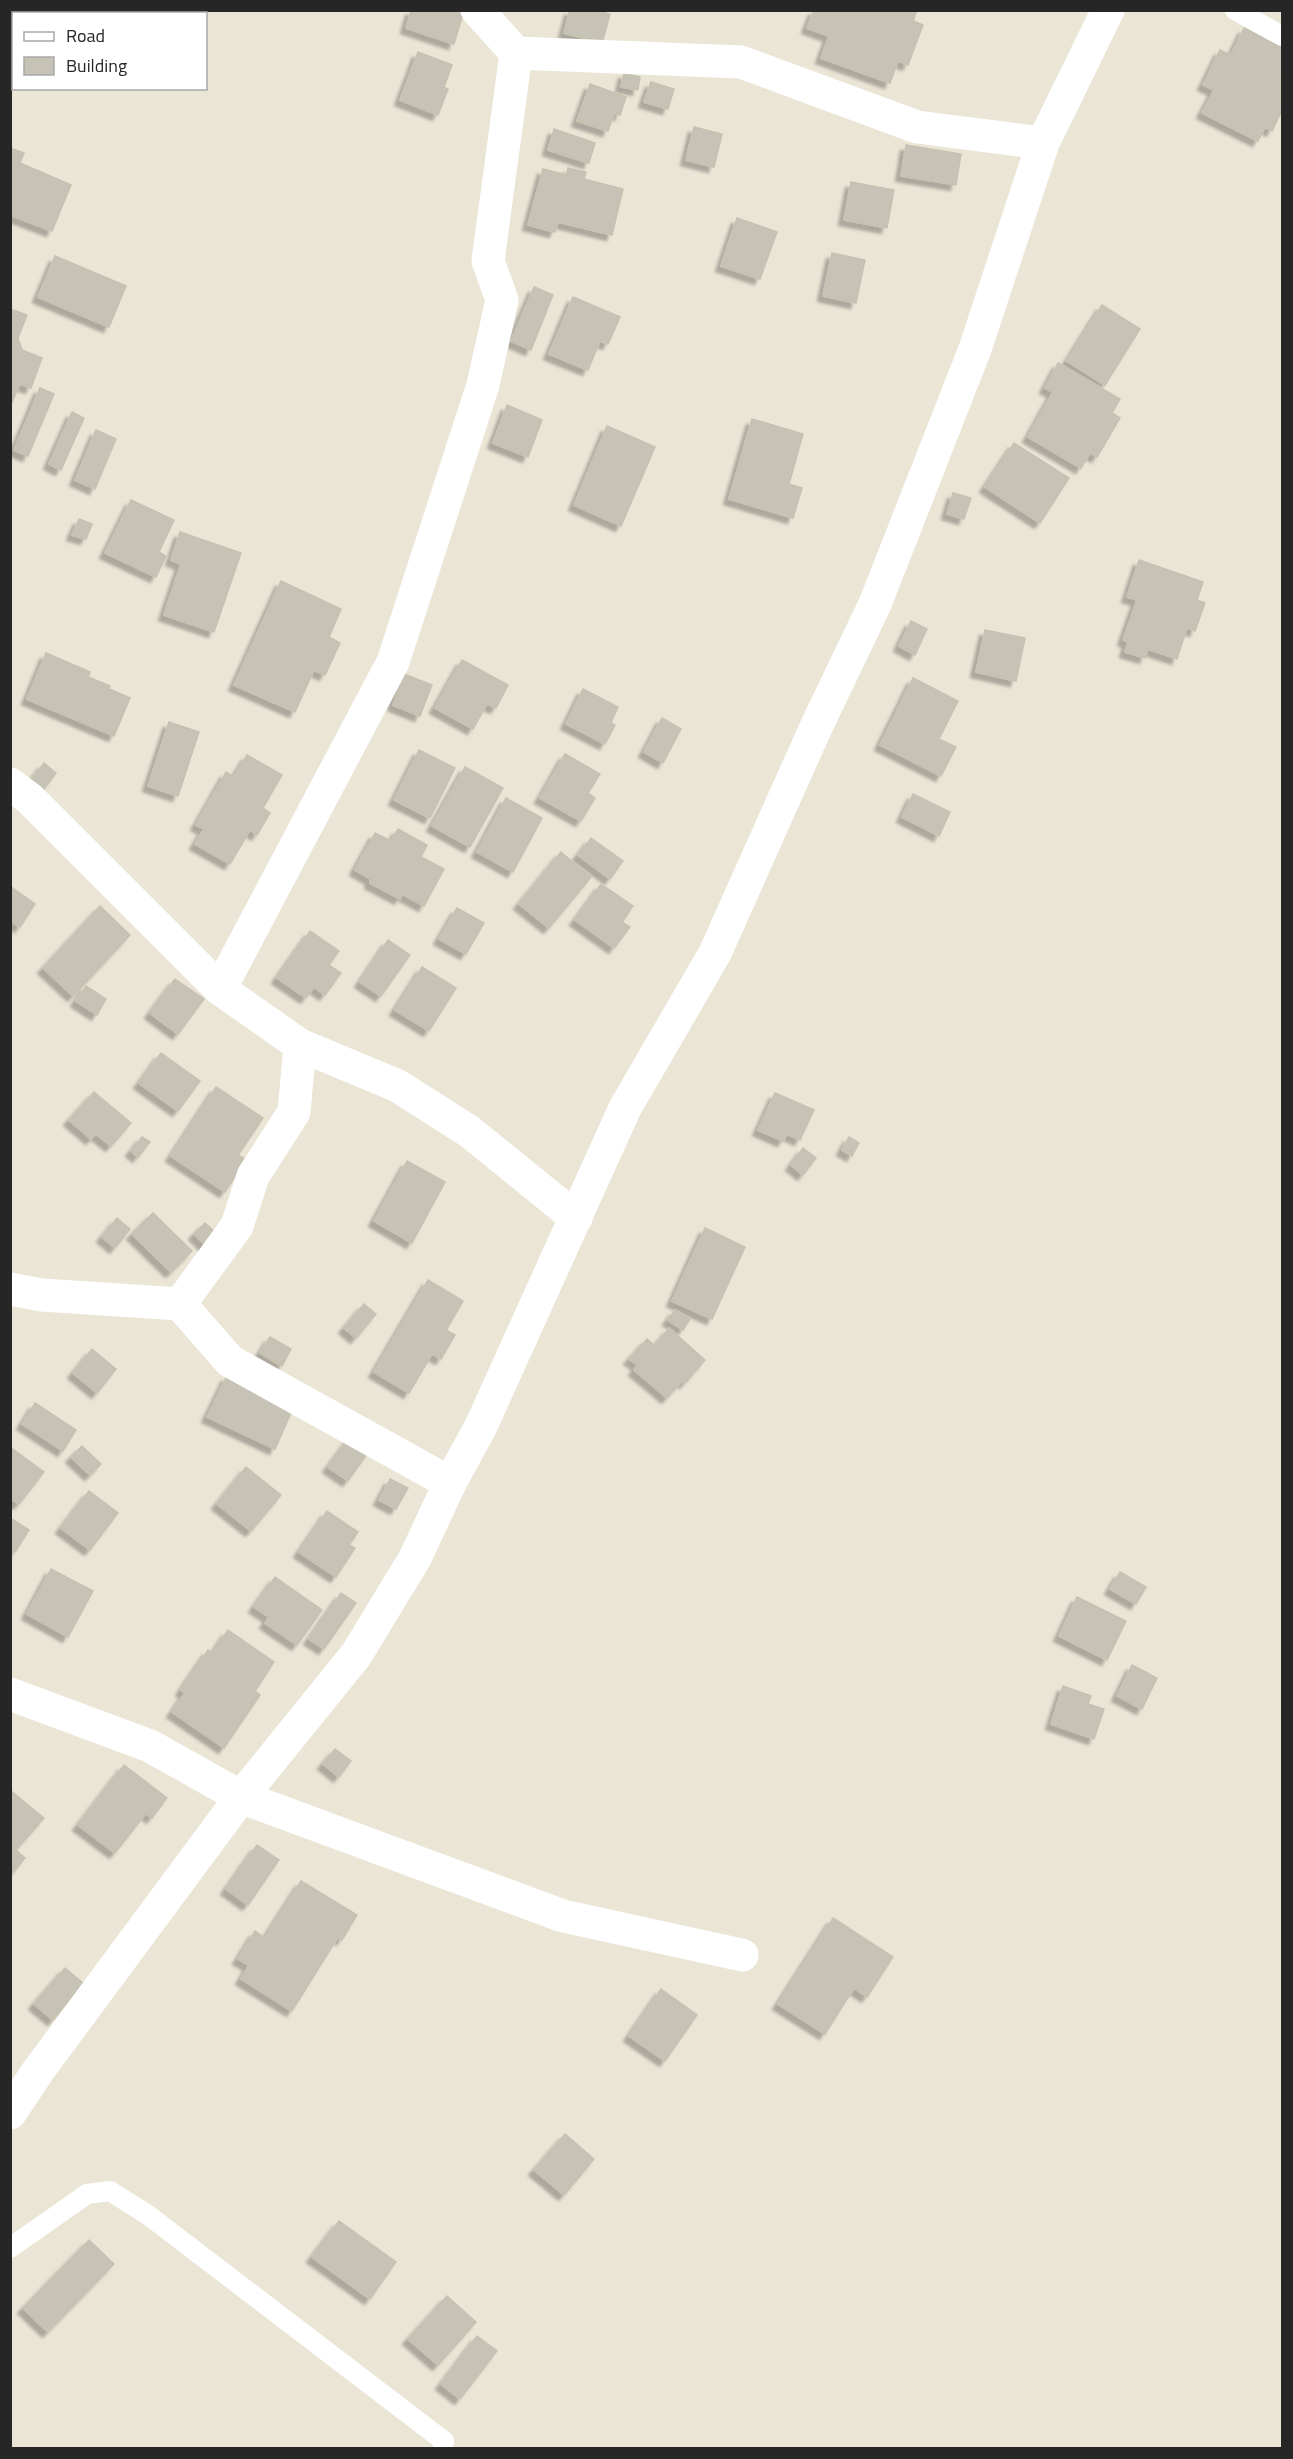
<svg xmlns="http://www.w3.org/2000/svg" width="1293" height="2459" viewBox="0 0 1293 2459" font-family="'Titillium Web',sans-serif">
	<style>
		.building { fill: #c6c2b6; stroke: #c6c2b0; stroke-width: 1.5; filter: url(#shadow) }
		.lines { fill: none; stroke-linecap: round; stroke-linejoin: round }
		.service { stroke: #fff; stroke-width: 20 }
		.minor { stroke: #fff; stroke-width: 33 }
		.tertiary { stroke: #fff; stroke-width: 33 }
	</style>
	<defs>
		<filter id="shadow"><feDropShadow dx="-5.5" dy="5.5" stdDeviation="1.5" flood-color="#0004"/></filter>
	</defs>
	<rect width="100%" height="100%" fill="#ebe5d6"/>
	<g class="building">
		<path d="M56,10H121L119,14H56Z"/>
		<path d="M411,10L464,11L454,44L406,28Z"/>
		<path d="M570,10H606L605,13L610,14L602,43L564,33Z"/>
		<path d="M814,10H917L913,21L923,25L908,65L898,61L890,83L821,58L829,36L807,28Z"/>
		<path d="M1244,28L1282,47L1281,95L1282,110L1272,131L1265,127L1258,141L1202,113L1214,90L1203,85L1220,50L1231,55Z"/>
		<path d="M418,52L452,65L444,87L448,89L438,115L400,100Z"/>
		<path d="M624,73L640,77L638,90L621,87Z"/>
		<path d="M651,82L674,89L668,109L644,102Z"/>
		<path d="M590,84L626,97L620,115L614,113L608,131L577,121Z"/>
		<path d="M694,127L722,134L714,167L686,160Z"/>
		<path d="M554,129L595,143L589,163L548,150Z"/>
		<path d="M906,145L961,154L956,185L901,176Z"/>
		<path d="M10,148L24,153L20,163L71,185L52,231L10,215Z"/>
		<path d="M568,168L586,172L584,179L623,189L612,235L558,222L555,232L528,225L543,169L566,175Z"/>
		<path d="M851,182L894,190L887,228L844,220Z"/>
		<path d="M737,218L777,232L760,279L721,266Z"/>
		<path d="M832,253L865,260L856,303L823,296Z"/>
		<path d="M55,256L126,286L109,327L38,297Z"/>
		<path d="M534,287L553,295L531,350L511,341Z"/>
		<path d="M573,297L620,317L608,344L600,341L588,370L549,354Z"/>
		<path d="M1102,305L1140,329L1105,385L1067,361Z"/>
		<path d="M10,309L27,315L18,338L22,350L42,358L31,388L20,384L10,407Z"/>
		<path d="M1058,363L1120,399L1112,413L1120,418L1097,457L1090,453L1081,468L1028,437L1053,392L1045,388Z"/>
		<path d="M40,388L54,394L28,456L14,450Z"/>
		<path d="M507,405L542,420L528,457L493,443Z"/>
		<path d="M72,412L84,418L61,470L49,464Z"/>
		<path d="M752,419L803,434L789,484L802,488L793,518L729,499Z"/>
		<path d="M607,426L655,447L621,526L574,505Z"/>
		<path d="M96,430L116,439L95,489L75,480Z"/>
		<path d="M1014,443L1069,478L1040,523L985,487Z"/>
		<path d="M953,493L971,498L964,519L947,514Z"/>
		<path d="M131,500L174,520L159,552L166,556L156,577L105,553Z"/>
		<path d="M79,519L92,524L86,539L72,535Z"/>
		<path d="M180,532L241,553L214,632L164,615L181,564L171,560Z"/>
		<path d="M1139,560L1203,582L1197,600L1205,603L1195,631L1187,628L1177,659L1148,649L1145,658L1125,652L1128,642L1123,640L1137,600L1127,597Z"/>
		<path d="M281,581L341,609L329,637L340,643L325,675L314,670L295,712L234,685Z"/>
		<path d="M911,621L927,629L915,655L899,646Z"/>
		<path d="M985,630L1025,638L1016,681L976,672Z"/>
		<path d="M46,653L90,672L88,677L110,686L109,689L130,698L114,736L27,699Z"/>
		<path d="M462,660L508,685L496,708L487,704L473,729L435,708Z"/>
		<path d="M404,674L432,685L420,716L393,705Z"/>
		<path d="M913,678L958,701L939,739L956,747L941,776L880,745Z"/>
		<path d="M583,689L618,707L611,723L615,725L605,744L566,724Z"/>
		<path d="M662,718L681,729L663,763L644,752Z"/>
		<path d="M169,722L199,732L178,796L148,786Z"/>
		<path d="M419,750L455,768L430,818L394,800Z"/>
		<path d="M565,754L600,774L588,793L595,798L581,821L540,798Z"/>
		<path d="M247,755L282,775L263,808L270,813L257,835L250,830L230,864L195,844L204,829L196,825L226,772L234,777Z"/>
		<path d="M44,763L56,773L44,789L31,780Z"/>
		<path d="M465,767L503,788L470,847L432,826Z"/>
		<path d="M913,794L950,812L939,836L902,817Z"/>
		<path d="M506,798L542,818L513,872L477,852Z"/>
		<path d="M398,829L427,845L421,857L444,869L424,906L402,894L400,899L370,883L371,879L355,870L375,833L391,841Z"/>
		<path d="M591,838L623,861L610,879L578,855Z"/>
		<path d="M561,852L591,877L549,928L519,904Z"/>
		<path d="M601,884L633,906L622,922L630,927L614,948L575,920Z"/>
		<path d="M10,886L35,904L20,927L12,922L10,925Z"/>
		<path d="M100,906L130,935L73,996L43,968Z"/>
		<path d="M457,908L484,923L466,954L439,939Z"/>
		<path d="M310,931L339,951L329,965L341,973L325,995L314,987L306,998L277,978Z"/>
		<path d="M388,940L410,955L381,996L360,982Z"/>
		<path d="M422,967L456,988L429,1031L395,1010Z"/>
		<path d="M175,979L204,999L178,1034L150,1013Z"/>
		<path d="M86,986L106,999L97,1015L76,1001Z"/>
		<path d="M161,1053L200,1081L178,1111L139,1083Z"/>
		<path d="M216,1087L263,1118L238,1155L246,1160L225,1192L171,1156Z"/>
		<path d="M94,1092L131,1123L111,1146L96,1134L91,1139L69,1120Z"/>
		<path d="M775,1093L814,1110L800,1140L787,1134L783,1141L758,1130Z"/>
		<path d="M142,1137L150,1142L138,1157L131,1151Z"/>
		<path d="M849,1137L859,1143L852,1156L842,1150Z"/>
		<path d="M803,1148L816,1158L803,1175L791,1165Z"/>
		<path d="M407,1161L445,1182L412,1243L374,1221Z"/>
		<path d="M153,1213L192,1251L171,1272L132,1234Z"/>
		<path d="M117,1218L130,1229L115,1248L102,1237Z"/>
		<path d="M205,1223L219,1236L208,1248L194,1234Z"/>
		<path d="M705,1228L745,1247L712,1319L672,1301Z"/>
		<path d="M428,1280L463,1301L446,1330L455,1335L441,1359L432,1354L409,1393L374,1372Z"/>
		<path d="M364,1304L376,1314L356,1338L344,1328Z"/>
		<path d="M675,1310L690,1319L683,1330L668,1320Z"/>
		<path d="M669,1328L705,1360L685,1383L682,1381L667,1398L634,1370L638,1365L629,1359L647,1339L655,1346Z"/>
		<path d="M270,1337L291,1349L282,1366L260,1353Z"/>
		<path d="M92,1349L116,1369L97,1393L73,1373Z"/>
		<path d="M227,1376L281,1402L279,1407L291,1413L275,1449L207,1417Z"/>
		<path d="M35,1403L76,1430L63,1451L22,1424Z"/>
		<path d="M350,1437L369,1451L348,1481L328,1467Z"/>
		<path d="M82,1446L101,1464L90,1475L71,1457Z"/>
		<path d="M10,1447L44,1472L19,1504L10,1498Z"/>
		<path d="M246,1467L281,1495L251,1531L217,1504Z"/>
		<path d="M390,1479L408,1488L396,1509L379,1500Z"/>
		<path d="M89,1491L118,1513L90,1550L61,1528Z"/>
		<path d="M327,1511L358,1532L349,1545L355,1548L336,1577L299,1552Z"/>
		<path d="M10,1518L29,1530L15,1552L10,1549Z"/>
		<path d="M51,1569L93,1591L68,1637L27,1614Z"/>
		<path d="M1120,1572L1146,1587L1136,1604L1110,1589Z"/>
		<path d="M275,1577L322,1610L297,1645L265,1623L269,1617L254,1607Z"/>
		<path d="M341,1593L356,1603L324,1649L309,1639Z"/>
		<path d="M1077,1597L1126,1621L1107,1660L1059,1636Z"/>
		<path d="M228,1630L274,1662L255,1691L260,1695L224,1748L172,1712L185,1693L181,1690L208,1650L212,1654Z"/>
		<path d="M1132,1665L1157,1678L1142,1709L1117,1696Z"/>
		<path d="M1063,1686L1091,1696L1088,1704L1104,1709L1094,1739L1051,1724Z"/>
		<path d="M335,1749L351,1761L339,1777L323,1764Z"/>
		<path d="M124,1765L167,1798L152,1818L146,1813L115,1853L78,1825Z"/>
		<path d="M10,1790L44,1818L16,1850L25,1858L10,1876Z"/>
		<path d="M257,1845L279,1860L248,1905L226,1889Z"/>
		<path d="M301,1881L357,1915L342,1940L338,1937L292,2011L241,1979L249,1965L238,1959L255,1931L265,1938Z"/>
		<path d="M833,1918L893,1957L867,1997L854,1988L825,2034L778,2004Z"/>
		<path d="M65,1968L83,1983L53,2020L34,2004Z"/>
		<path d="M661,1989L697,2015L665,2061L629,2036Z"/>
		<path d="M565,2134L594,2159L564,2195L534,2170Z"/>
		<path d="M339,2221L396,2262L370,2299L312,2257Z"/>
		<path d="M89,2240L114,2264L48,2332L23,2308Z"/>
		<path d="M447,2296L476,2322L438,2365L408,2339Z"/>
		<path d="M477,2336L497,2351L460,2399L441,2384Z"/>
	</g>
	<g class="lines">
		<g class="service">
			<path d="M1235,10L1282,36"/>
			<path d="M10,2248L87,2194L110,2191L148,2215L444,2441L443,2448"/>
		</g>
		<g class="minor">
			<path d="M516,53L741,62L917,127L1043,143"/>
			<path d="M10,784L30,799L220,989L300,1045L398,1086L470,1132L576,1218"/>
			<path d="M220,989L393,662L483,385L502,300L488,261L516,53L477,10"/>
			<path d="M10,1289L42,1295L180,1304L237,1226L253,1176L294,1112L300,1045"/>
			<path d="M180,1304L230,1361L450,1483"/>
			<path d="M10,1694L150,1746L241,1797L563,1916L742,1955"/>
		</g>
		<path class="tertiary" d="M10,2113L38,2071L241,1797L356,1655L415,1558L450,1483L481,1426L625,1108L715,953L817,725L875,604L975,349L1043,143L1108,10"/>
	</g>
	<rect width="1293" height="2459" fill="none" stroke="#262626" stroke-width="24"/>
	<rect x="12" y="12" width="195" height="78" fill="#ffffff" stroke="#a8a8a8" stroke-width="1.5"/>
	<rect x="24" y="32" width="30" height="9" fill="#ffffff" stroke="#a8a8a8" stroke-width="1.5"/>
	<text x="66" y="42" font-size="18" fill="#262626">Road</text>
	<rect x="24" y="57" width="30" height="18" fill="#c6c2b6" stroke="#a8a8a8" stroke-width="1.5"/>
	<text x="66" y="72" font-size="18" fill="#262626">Building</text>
</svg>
